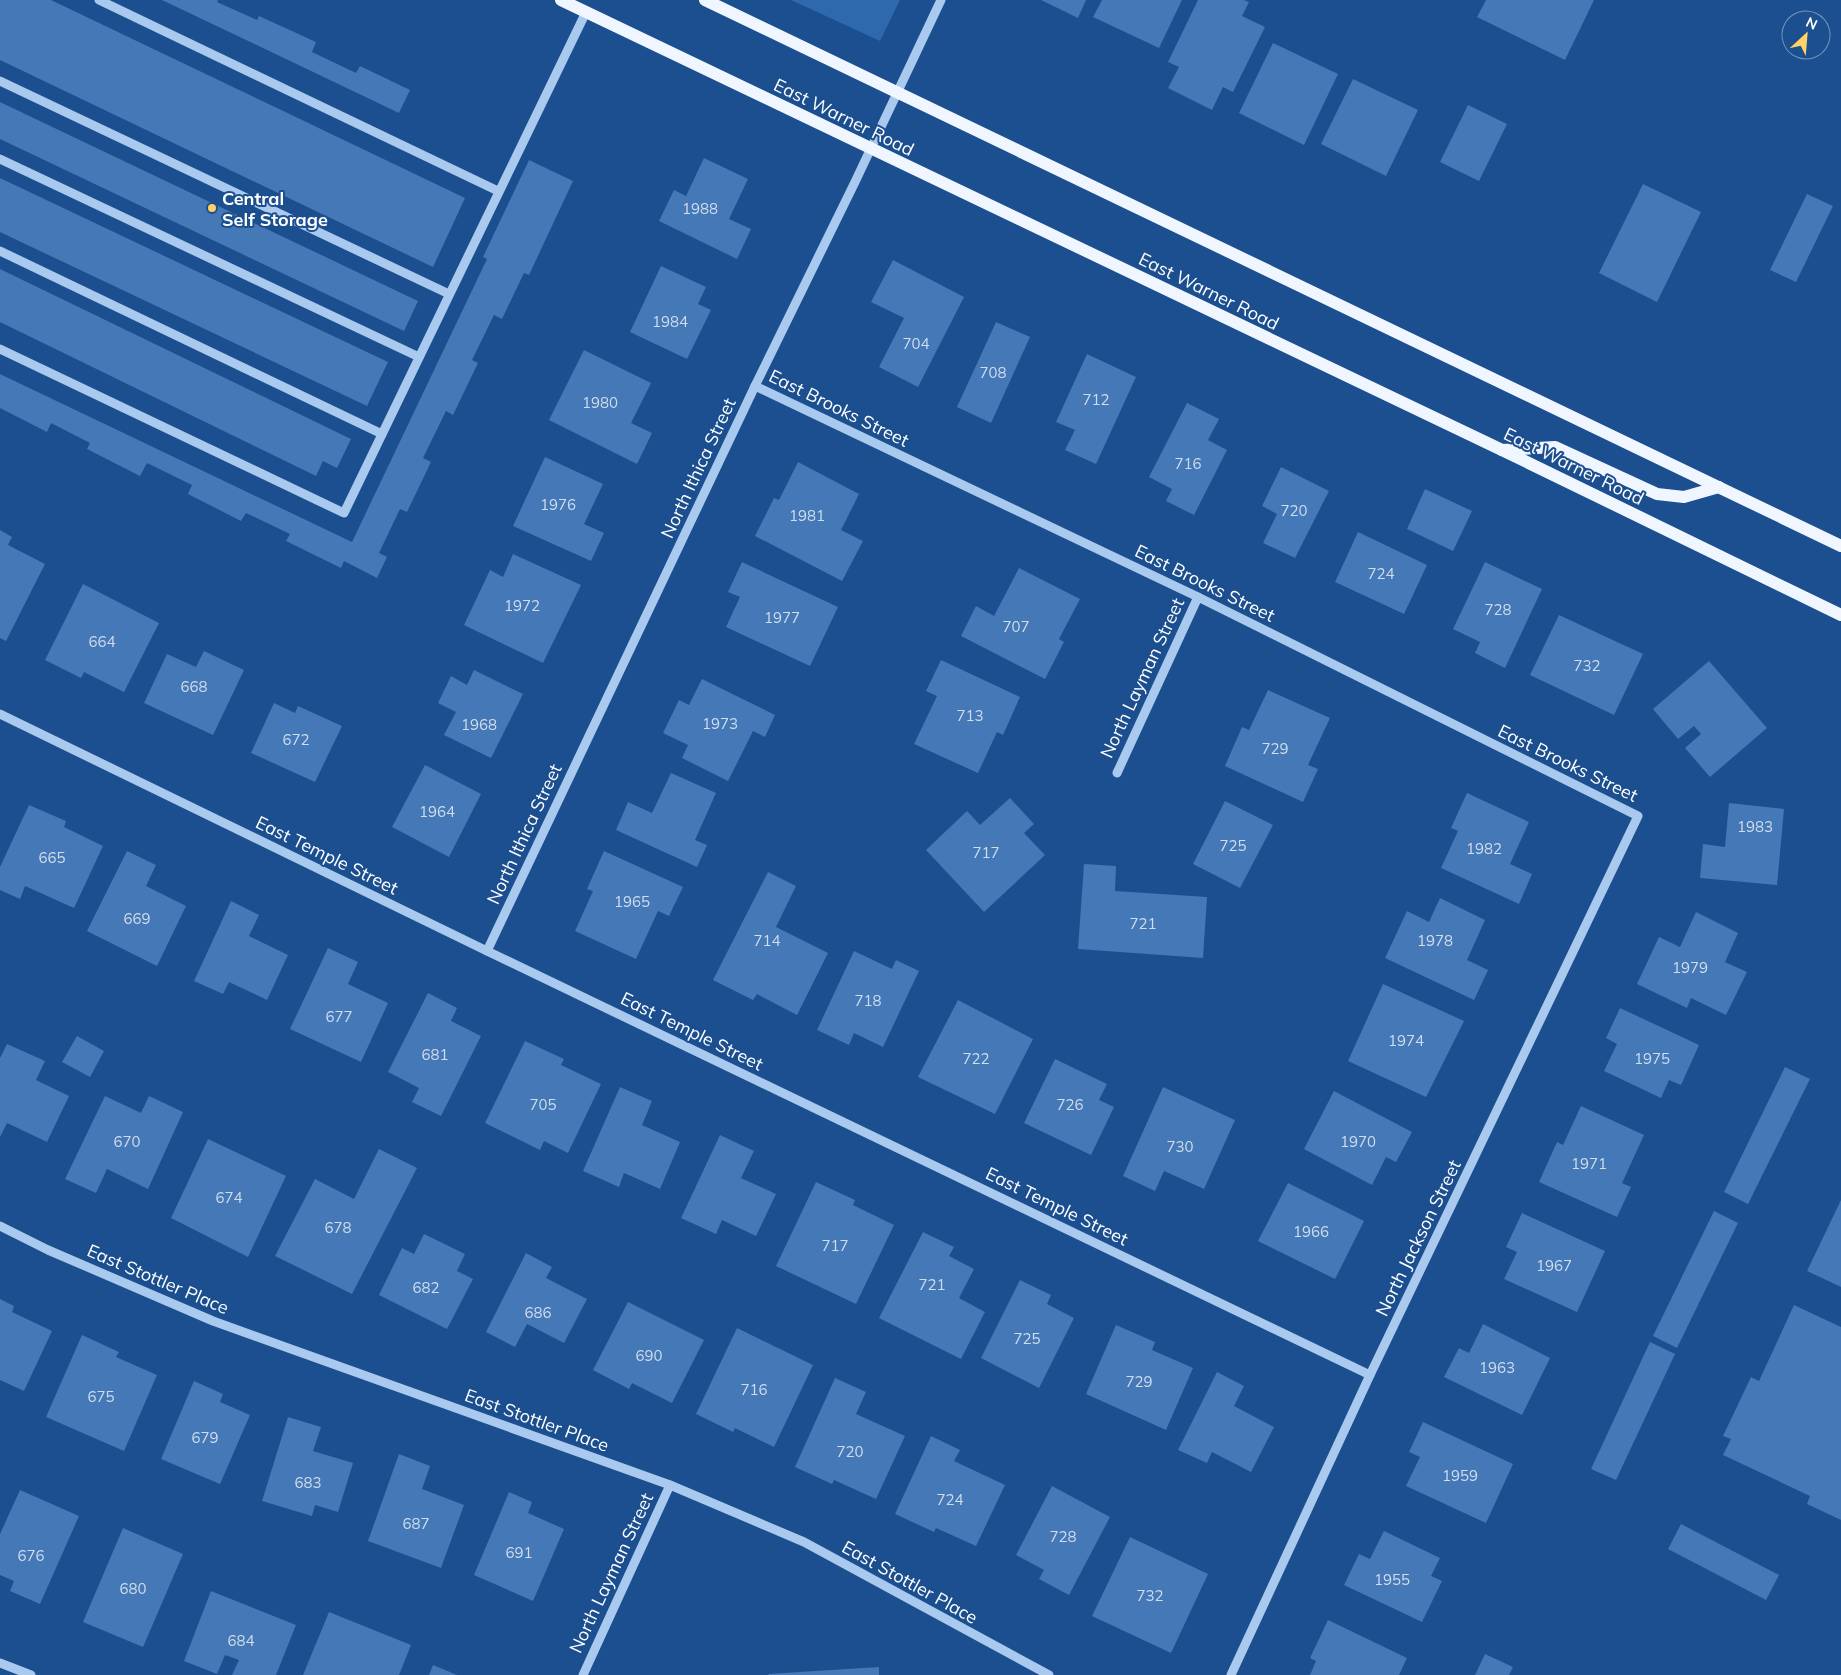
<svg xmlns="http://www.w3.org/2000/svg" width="1841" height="1675" viewBox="0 0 1841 1675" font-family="Mulish,sans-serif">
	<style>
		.green { fill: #2e69ad }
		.building { fill: #4478b7 }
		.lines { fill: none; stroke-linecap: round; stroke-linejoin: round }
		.minor { stroke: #a9c9ee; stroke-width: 9 }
		.major { stroke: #f0f6ff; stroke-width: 12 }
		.poi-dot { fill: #ffd166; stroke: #1b4f8f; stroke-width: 2 }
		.labels { text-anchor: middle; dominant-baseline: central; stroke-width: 4; stroke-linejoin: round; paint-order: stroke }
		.number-label { font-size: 15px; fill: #d0dded }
		.street-label { font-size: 18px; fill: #fff; stroke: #1b4f8f }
		.poi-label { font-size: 18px; font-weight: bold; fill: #fff; stroke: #1b4f8f; text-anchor: start }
	</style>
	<rect width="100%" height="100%" fill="#1b4f8f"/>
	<path class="green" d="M791,0H900L880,41Z"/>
	<g class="building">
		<path d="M0,0H51L465,198L433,267L0,60Z"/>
		<path d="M162,0H218L217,2L257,20L259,16L316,42L312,52L356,73L360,66L410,90L399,113Z"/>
		<path d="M1041,0H1086L1078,18Z"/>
		<path d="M1102,0H1182L1159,48L1093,17Z"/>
		<path d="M1198,0H1244L1249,2L1242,16L1265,27L1233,92L1223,87L1212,110L1168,88L1179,67L1168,62Z"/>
		<path d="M1486,0H1594L1565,60L1477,17Z"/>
		<path d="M1273,43L1338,74L1304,145L1239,113Z"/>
		<path d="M1353,79L1418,110L1386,176L1321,144Z"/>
		<path d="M0,102L418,301L404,331L0,139Z"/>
		<path d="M1468,105L1507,124L1479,181L1440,162Z"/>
		<path d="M704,158L748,179L729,219L751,229L737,259L659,221L674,190L686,196Z"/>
		<path d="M529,160L573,181L529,275L524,273L502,319L494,315L472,360L478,363L453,415L446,411L423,458L431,462L407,512L400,509L379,553L387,557L377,578L344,561L341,568L286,541L290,534L246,513L241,521L188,494L192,485L147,463L140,476L87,449L90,443L51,423L47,432L0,408V374L352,542L487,259L483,257Z"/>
		<path d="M0,178L388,362L367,406L0,232Z"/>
		<path d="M1643,184L1701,212L1657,302L1599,273Z"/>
		<path d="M1807,194L1833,206L1796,282L1770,270Z"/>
		<path d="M893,260L964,297L918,387L879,367L904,318L871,302Z"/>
		<path d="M661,266L706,287L698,304L711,310L687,359L630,332Z"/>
		<path d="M0,269L351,439L337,468L323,461L316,476L0,322Z"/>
		<path d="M996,322L1030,337L991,423L957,407Z"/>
		<path d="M584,350L651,383L631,423L652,433L637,464L549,420Z"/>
		<path d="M1087,354L1136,377L1096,464L1065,450L1075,430L1056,422Z"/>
		<path d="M1187,403L1219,419L1208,440L1227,450L1194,515L1166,501L1172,489L1149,477Z"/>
		<path d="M545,457L603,484L584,524L604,533L591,561L513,526Z"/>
		<path d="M798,462L859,494L841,530L863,541L842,581L755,536L774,498L779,500Z"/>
		<path d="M1281,467L1329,491L1295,558L1263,543L1277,514L1262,506Z"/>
		<path d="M1425,489L1472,511L1453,551L1407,529Z"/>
		<path d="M0,530L12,537L8,545L45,564L6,641L0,638Z"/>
		<path d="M1358,532L1427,565L1404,614L1335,582Z"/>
		<path d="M513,554L581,585L543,663L464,625L490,570L503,577Z"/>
		<path d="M742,562L838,607L810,666L726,627L740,597L728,592Z"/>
		<path d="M1485,562L1542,589L1505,668L1475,653L1480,642L1453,629Z"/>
		<path d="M1019,568L1080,599L1059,639L1064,642L1045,679L961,636L976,606L994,616Z"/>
		<path d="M83,584L159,623L124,692L84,672L81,678L45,660Z"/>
		<path d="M1559,615L1643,654L1614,715L1530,675Z"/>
		<path d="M204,651L244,670L213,735L144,703L167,654L196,667Z"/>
		<path d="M941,660L1020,697L1003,735L997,732L978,773L914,744L937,696L926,691Z"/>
		<path d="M1709,661L1767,728L1710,777L1685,748L1701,734L1694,726L1678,739L1653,709Z"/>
		<path d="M474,670L523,694L491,758L444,735L456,712L438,703L451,676L467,685Z"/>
		<path d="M702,679L775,715L765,737L753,731L728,781L682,758L688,745L663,733L679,700L689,705Z"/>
		<path d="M1268,690L1330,718L1308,765L1318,769L1303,802L1225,766L1242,727L1249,730Z"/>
		<path d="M274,703L295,713L298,706L342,726L315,782L251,753Z"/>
		<path d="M425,765L481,794L449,857L392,827Z"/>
		<path d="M671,773L716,793L695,840L707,845L697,867L616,830L628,802L652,813Z"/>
		<path d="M1467,793L1529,822L1510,864L1532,874L1519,904L1441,868L1458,831L1451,828Z"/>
		<path d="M1010,798L1034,824L1024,833L1045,855L984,912L926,850L967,811L980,825Z"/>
		<path d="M1225,801L1273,825L1240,888L1193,864Z"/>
		<path d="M1729,803L1784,809L1777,885L1700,878L1703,844L1725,847Z"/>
		<path d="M29,805L66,821L64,827L103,846L74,908L25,886L20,899L0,890V867Z"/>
		<path d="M127,851L156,865L146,886L186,906L157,966L87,931Z"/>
		<path d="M604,851L683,887L669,916L658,911L636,959L575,931L593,891L587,889Z"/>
		<path d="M1084,864L1116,866L1115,891L1207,897L1203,958L1078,949Z"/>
		<path d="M768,872L796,886L776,927L828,953L797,1015L757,994L753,1000L713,980Z"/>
		<path d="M1440,898L1485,920L1467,960L1488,970L1474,1000L1385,958L1407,911L1429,922Z"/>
		<path d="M231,901L259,915L249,936L288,955L267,1000L229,982L223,994L194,981Z"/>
		<path d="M1696,912L1738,933L1725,962L1747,972L1726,1015L1691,998L1687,1008L1637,984L1659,937L1680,947Z"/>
		<path d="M328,948L358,962L348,984L388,1003L361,1062L290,1029Z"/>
		<path d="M854,951L892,969L896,960L919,971L883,1047L854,1033L849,1045L817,1030Z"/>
		<path d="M1383,984L1464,1021L1426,1097L1348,1061Z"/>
		<path d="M428,993L457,1008L451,1021L481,1036L441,1116L412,1102L419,1088L388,1072Z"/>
		<path d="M958,1000L1033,1039L995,1114L918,1077Z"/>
		<path d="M1620,1008L1699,1045L1681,1085L1669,1080L1661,1098L1604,1071L1617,1044L1606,1038Z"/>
		<path d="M77,1036L104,1051L90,1077L62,1062Z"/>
		<path d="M525,1041L564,1059L561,1065L601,1084L568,1153L544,1141L540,1150L485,1123Z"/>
		<path d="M7,1044L45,1061L36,1080L69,1096L47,1142L7,1123L0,1137V1058Z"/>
		<path d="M1055,1059L1107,1084L1099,1100L1114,1107L1091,1155L1024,1123Z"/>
		<path d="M1785,1067L1810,1079L1748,1204L1724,1192Z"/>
		<path d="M620,1087L652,1101L642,1125L680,1142L660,1189L624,1173L619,1187L583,1171Z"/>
		<path d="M1163,1087L1235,1120L1204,1189L1164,1171L1155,1191L1123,1176Z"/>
		<path d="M1334,1091L1412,1132L1396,1162L1386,1157L1372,1185L1304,1149Z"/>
		<path d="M105,1096L141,1113L149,1096L183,1112L148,1189L107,1169L96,1193L65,1179Z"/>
		<path d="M1581,1106L1644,1135L1622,1183L1631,1187L1617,1217L1539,1182L1557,1142L1563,1145Z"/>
		<path d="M720,1135L754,1151L741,1178L776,1194L756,1236L722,1220L716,1234L681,1218Z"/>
		<path d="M208,1139L286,1176L248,1257L171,1218Z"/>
		<path d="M379,1149L417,1168L352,1294L275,1256L315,1179L354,1199Z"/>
		<path d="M816,1182L855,1200L853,1205L894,1225L856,1304L776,1266Z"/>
		<path d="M1288,1183L1364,1221L1335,1279L1258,1241Z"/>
		<path d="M1841,1200V1287L1807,1271Z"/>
		<path d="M1714,1211L1738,1223L1677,1348L1653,1336Z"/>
		<path d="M1522,1213L1605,1251L1577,1312L1504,1279L1517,1252L1506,1247Z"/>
		<path d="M923,1232L954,1247L949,1256L974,1269L959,1298L985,1312L961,1359L879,1318Z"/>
		<path d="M424,1234L465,1254L457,1271L473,1279L447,1329L379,1295L402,1248L414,1254Z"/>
		<path d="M526,1253L552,1267L546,1278L587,1299L564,1343L527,1324L515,1347L486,1332Z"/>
		<path d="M1020,1280L1051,1295L1047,1304L1074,1318L1039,1388L981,1358Z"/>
		<path d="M0,1299L14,1306L12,1312L52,1331L24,1391L0,1380Z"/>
		<path d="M628,1302L704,1340L672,1403L632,1383L629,1389L593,1370Z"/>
		<path d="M1794,1305L1841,1327V1520L1807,1504L1810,1496L1723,1455L1731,1439L1723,1436L1751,1377L1759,1381Z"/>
		<path d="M1483,1324L1550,1358L1522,1415L1444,1377L1459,1348L1469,1353Z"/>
		<path d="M1116,1325L1155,1342L1152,1350L1193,1368L1166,1430L1086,1394Z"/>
		<path d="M737,1328L813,1365L774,1447L735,1428L733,1432L696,1414Z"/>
		<path d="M82,1335L119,1352L116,1357L157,1375L124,1451L46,1417Z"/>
		<path d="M1650,1342L1675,1354L1616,1480L1591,1469Z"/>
		<path d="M1217,1372L1244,1386L1234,1406L1274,1427L1251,1472L1212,1452L1207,1463L1178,1450Z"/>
		<path d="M835,1378L866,1392L856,1414L905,1436L876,1499L834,1480L832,1484L795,1467Z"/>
		<path d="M194,1381L223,1394L220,1402L250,1415L220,1484L161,1459Z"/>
		<path d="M288,1417L321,1427L313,1451L353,1463L338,1512L315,1505L312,1516L262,1501Z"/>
		<path d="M1423,1422L1513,1464L1486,1523L1406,1486L1420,1457L1409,1452Z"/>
		<path d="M931,1436L960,1450L954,1461L1005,1485L976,1546L936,1528L934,1532L895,1514Z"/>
		<path d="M399,1454L430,1466L422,1489L464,1505L441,1568L368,1541Z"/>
		<path d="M1052,1486L1110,1517L1069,1595L1039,1579L1044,1570L1016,1555Z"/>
		<path d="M20,1490L79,1516L40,1604L10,1591L14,1581L0,1575V1534Z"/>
		<path d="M509,1492L532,1502L528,1513L564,1529L533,1601L474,1575Z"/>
		<path d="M1681,1524L1779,1575L1766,1600L1668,1549Z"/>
		<path d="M123,1528L183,1554L143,1647L83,1622Z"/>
		<path d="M1384,1531L1440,1558L1431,1576L1442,1581L1422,1622L1344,1585L1359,1554L1370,1559Z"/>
		<path d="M1130,1537L1208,1574L1171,1653L1092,1616Z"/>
		<path d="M211,1591L296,1625L276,1675H232L239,1660L225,1655L217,1674L184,1661Z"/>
		<path d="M329,1612L411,1645L399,1675H303Z"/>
		<path d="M1328,1620L1407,1658L1399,1675H1310L1316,1661L1310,1658Z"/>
		<path d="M1485,1654L1513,1667L1509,1675H1475Z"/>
		<path d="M433,1665L457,1675H429Z"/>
		<path d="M879,1667V1675H769L768,1674Z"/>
	</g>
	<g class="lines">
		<g class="minor">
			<path d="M99,0L498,191"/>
			<path d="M0,81L449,294"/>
			<path d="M0,159L419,357"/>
			<path d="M0,251L382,434"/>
			<path d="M0,349L344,513L586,12"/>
			<path d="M755,386L1198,597L1638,816L1370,1375L1231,1675"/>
			<path d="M0,714L487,951L1370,1375"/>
			<path d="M1117,773L1198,597"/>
			<path d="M487,951L755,386L855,182L941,0"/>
			<path d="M0,1226L48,1250L213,1321L670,1485L804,1542L1049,1675"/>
			<path d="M0,1663L31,1675"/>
			<path d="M583,1675L670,1485"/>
		</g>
		<g class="major">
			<path d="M561,0L1502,450L1841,615"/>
			<path d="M705,0L1841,546"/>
			<path d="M1502,450L1555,447L1657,494L1684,497L1719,487"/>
		</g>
	</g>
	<circle class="poi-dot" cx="212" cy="208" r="5"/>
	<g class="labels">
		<g class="number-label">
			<text x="700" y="208">1988</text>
			<text x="670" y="321">1984</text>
			<text x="916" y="343">704</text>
			<text x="993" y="372">708</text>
			<text x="1096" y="399">712</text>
			<text x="600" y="402">1980</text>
			<text x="1188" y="463">716</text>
			<text x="558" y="504">1976</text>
			<text x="1294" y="510">720</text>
			<text x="807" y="515">1981</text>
			<text x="1381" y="573">724</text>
			<text x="522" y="605">1972</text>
			<text x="1498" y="609">728</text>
			<text x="782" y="617">1977</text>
			<text x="1016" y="626">707</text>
			<text x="102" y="641">664</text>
			<text x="1587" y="665">732</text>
			<text x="194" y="686">668</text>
			<text x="970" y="715">713</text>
			<text x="720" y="723">1973</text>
			<text x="479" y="724">1968</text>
			<text x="296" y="739">672</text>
			<text x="1275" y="748">729</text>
			<text x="437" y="811">1964</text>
			<text x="1755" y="826">1983</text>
			<text x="1233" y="845">725</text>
			<text x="1484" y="848">1982</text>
			<text x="986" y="852">717</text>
			<text x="52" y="857">665</text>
			<text x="632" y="901">1965</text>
			<text x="137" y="918">669</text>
			<text x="1143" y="923">721</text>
			<text x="767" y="940">714</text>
			<text x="1435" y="940">1978</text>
			<text x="1690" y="967">1979</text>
			<text x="868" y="1000">718</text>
			<text x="339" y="1016">677</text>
			<text x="1406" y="1040">1974</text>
			<text x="435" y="1054">681</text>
			<text x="976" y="1058">722</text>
			<text x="1652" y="1058">1975</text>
			<text x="543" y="1104">705</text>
			<text x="1070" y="1104">726</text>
			<text x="127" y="1141">670</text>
			<text x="1358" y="1141">1970</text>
			<text x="1180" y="1146">730</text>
			<text x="1589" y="1163">1971</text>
			<text x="229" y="1197">674</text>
			<text x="338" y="1227">678</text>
			<text x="1311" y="1231">1966</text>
			<text x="835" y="1245">717</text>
			<text x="1554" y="1265">1967</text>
			<text x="932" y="1284">721</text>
			<text x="426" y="1287">682</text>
			<text x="538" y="1312">686</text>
			<text x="1027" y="1338">725</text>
			<text x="649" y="1355">690</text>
			<text x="1497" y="1367">1963</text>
			<text x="1139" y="1381">729</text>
			<text x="754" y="1389">716</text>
			<text x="101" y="1396">675</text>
			<text x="205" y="1437">679</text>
			<text x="850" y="1451">720</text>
			<text x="1460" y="1475">1959</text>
			<text x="308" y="1482">683</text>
			<text x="950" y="1499">724</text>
			<text x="416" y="1523">687</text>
			<text x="1063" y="1536">728</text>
			<text x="519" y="1552">691</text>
			<text x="31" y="1555">676</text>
			<text x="1392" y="1579">1955</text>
			<text x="133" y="1588">680</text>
			<text x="1150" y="1595">732</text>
			<text x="241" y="1640">684</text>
		</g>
		<g class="street-label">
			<text transform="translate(844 117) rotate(26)">East Warner Road</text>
			<text transform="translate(1209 291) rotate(26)">East Warner Road</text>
			<text transform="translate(839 408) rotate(26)">East Brooks Street</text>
			<text transform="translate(1574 466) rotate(26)">East Warner Road</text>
			<text transform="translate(698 468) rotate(-65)">North Ithica Street</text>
			<text transform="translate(1205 583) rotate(26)">East Brooks Street</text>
			<text transform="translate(1142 678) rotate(-65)">North Layman Street</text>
			<text transform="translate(1568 763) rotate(26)">East Brooks Street</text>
			<text transform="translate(524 834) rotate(-65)">North Ithica Street</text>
			<text transform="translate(327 855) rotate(26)">East Temple Street</text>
			<text transform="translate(692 1031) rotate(26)">East Temple Street</text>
			<text transform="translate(1057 1206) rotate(26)">East Temple Street</text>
			<text transform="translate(1418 1238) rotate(-64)">North Jackson Street</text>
			<text transform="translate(158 1279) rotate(23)">East Stottler Place</text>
			<text transform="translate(537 1420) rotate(20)">East Stottler Place</text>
			<text transform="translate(611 1573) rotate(-65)">North Layman Street</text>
			<text transform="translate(910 1582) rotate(29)">East Stottler Place</text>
		</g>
		<g class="poi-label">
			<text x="222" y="198">Central<tspan x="222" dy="21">Self Storage</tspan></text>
		</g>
	</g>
	<g transform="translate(1806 35) rotate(26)"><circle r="24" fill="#1b4f8f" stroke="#7695bc"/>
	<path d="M0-4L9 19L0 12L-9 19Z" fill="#ffd166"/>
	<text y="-8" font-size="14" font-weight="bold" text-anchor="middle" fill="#ffffff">N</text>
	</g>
</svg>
